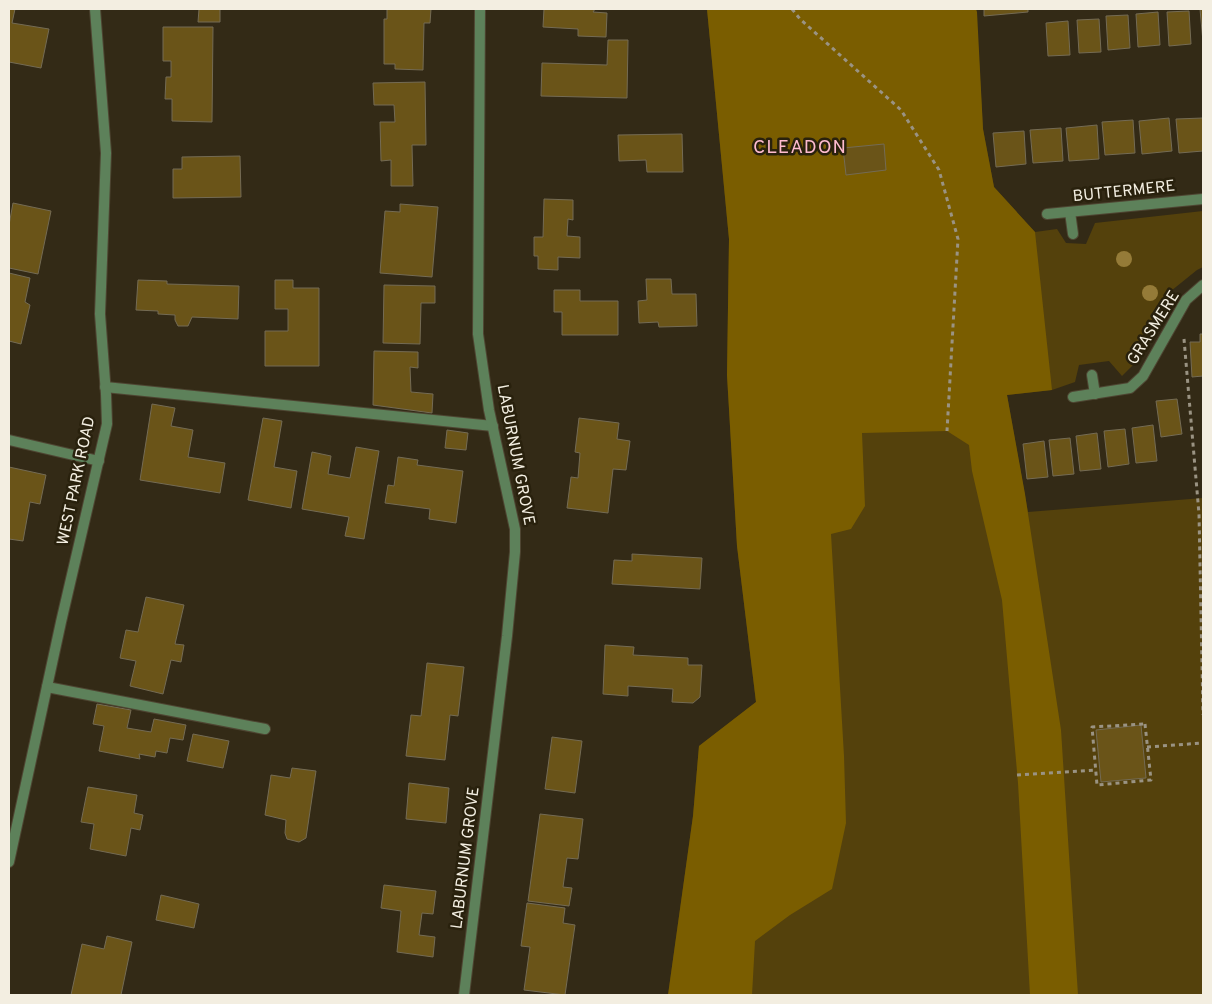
<svg xmlns="http://www.w3.org/2000/svg" width="1212" height="1004" viewBox="0 0 1212 1004" font-family="Overpass,sans-serif">
	<style>
		.green { fill: #54410c }
		.forest { fill: #7a5d00 }
		.building { fill: #6a5418; stroke: #746b54 }
		.lines { fill: none; stroke-linecap: round; stroke-linejoin: round }
		.lane-casing { stroke: #4e4532; stroke-width: 12 }
		.street-casing { stroke: #4e4532; stroke-width: 12 }
		.path { stroke: #9a9383; stroke-width: 3; stroke-dasharray: 4 4; stroke-linecap: butt }
		.lane { stroke: #5d815a; stroke-width: 10 }
		.street { stroke: #5d815a; stroke-width: 10 }
		.tree { fill: #957b38 }
		.labels { text-anchor: middle; dominant-baseline: central; stroke-width: 5; stroke-linejoin: round; paint-order: stroke }
		.street-label { font-size: 16px; fill: #f3eee1; stroke: #29210d }
		.quarter-label { font-size: 19px; letter-spacing: 1px; fill: #fdbbce; stroke: #29210d }
	</style>
	<rect width="100%" height="100%" fill="#332a16"/>
	<path class="green" d="M707,9H976L983,129L994,187L1035,232L1057,229L1066,243L1086,244L1095,223L1203,211V267L1197,270L1166,295L1138,360L1122,376L1109,361L1079,365L1075,382L1052,390L1007,395L1028,512L1203,498V995H668L693,816L699,746L756,702L737,546L727,375L729,239Z"/>
	<path class="forest" d="M707,9H976L977,12L983,129L994,187L1035,232L1052,390L1007,395L1025,494L1061,730L1078,995H1030L1018,783L1002,600L972,471L969,445L947,431L862,433L865,506L851,529L831,534L844,756L846,823L832,889L790,915L755,941L752,995H668L693,816L699,746L756,702L737,546L727,375L729,239Z"/>
	<g class="building">
		<path d="M9,9H15L12,23L49,29L41,68L9,62Z"/>
		<path d="M199,9H220V22H198Z"/>
		<path d="M387,9H431L430,23H424L423,70L395,69V64H384V19H387Z"/>
		<path d="M544,9H595L593,12L607,13L606,37L578,36V29L543,27Z"/>
		<path d="M984,9H1028V12L984,16Z"/>
		<path d="M1200,9H1203V42Z"/>
		<path d="M1189,11L1191,44L1169,46L1167,12Z"/>
		<path d="M1158,12L1160,45L1138,47L1136,14Z"/>
		<path d="M1128,15L1130,48L1108,50L1106,16Z"/>
		<path d="M1099,19L1101,52L1079,53L1077,20Z"/>
		<path d="M1068,21L1070,55L1048,56L1046,23Z"/>
		<path d="M163,27H213L212,122L172,121V99H165L166,77H171V61H163Z"/>
		<path d="M608,40H628L627,98L541,96L542,63L607,65Z"/>
		<path d="M425,82L426,145H412L413,186H391V160L381,161L380,122H395L394,105H374L373,83Z"/>
		<path d="M1169,118L1172,151L1142,154L1139,121Z"/>
		<path d="M1203,118V151L1179,153L1176,119Z"/>
		<path d="M1133,120L1135,153L1105,155L1102,122Z"/>
		<path d="M1097,125L1099,159L1069,161L1066,128Z"/>
		<path d="M1061,128L1063,161L1033,163L1030,130Z"/>
		<path d="M1024,131L1026,164L996,167L993,133Z"/>
		<path d="M682,134L683,172H647L646,160L619,161L618,135Z"/>
		<path d="M884,144L886,170L846,175L843,148Z"/>
		<path d="M240,156L241,197L173,198V169H182V157Z"/>
		<path d="M544,199L573,200V220L568,219L567,236L580,237V258L558,257V270L538,269V256H534V237H543Z"/>
		<path d="M13,203L51,211L38,274L9,268V225Z"/>
		<path d="M400,204L438,207L432,277L380,273L385,211L400,212Z"/>
		<path d="M9,273L30,278L25,302L30,305L21,344L9,341Z"/>
		<path d="M646,279H671L672,294H696L697,326L659,327L658,322L639,323L638,301L647,300Z"/>
		<path d="M138,280L167,281V284L239,286L238,319L192,317L188,326H178L175,320V315L158,314V311L136,310Z"/>
		<path d="M275,280H293V288H319V366H265V331H288V309H275Z"/>
		<path d="M384,285L435,286V303H421L420,344L383,343Z"/>
		<path d="M554,290H580V301H618V335H562V312H554Z"/>
		<path d="M1200,334H1203V376L1192,377L1190,342H1200Z"/>
		<path d="M374,351L418,352V368L410,367L411,392L433,394L432,413L373,405Z"/>
		<path d="M1177,399L1182,434L1161,437L1156,401Z"/>
		<path d="M152,404L175,408L171,426L193,430L188,457L225,463L220,493L140,480Z"/>
		<path d="M263,418L282,421L274,467L297,471L291,508L248,500Z"/>
		<path d="M579,418L619,423L617,439L630,441L626,470L613,469L608,513L567,508L571,477L578,478L580,453L575,452Z"/>
		<path d="M1153,425L1157,461L1136,463L1132,428Z"/>
		<path d="M1125,429L1129,464L1108,467L1104,431Z"/>
		<path d="M447,430L468,433L466,450L445,448Z"/>
		<path d="M1097,433L1101,469L1080,471L1076,436Z"/>
		<path d="M1070,438L1074,474L1053,476L1049,440Z"/>
		<path d="M1044,441L1048,477L1027,479L1023,444Z"/>
		<path d="M356,447L379,451L364,539L345,536L349,517L302,509L312,452L331,456L328,474L350,478Z"/>
		<path d="M398,457L418,460L417,465L463,471L456,523L429,519L430,509L385,503L388,485L394,486Z"/>
		<path d="M9,467L46,475L40,504L30,502L23,541L9,539Z"/>
		<path d="M632,554L702,558L700,589L612,584L614,560L632,561Z"/>
		<path d="M146,597L184,605L175,644L184,645L181,662L171,660L163,694L130,686L136,661L120,658L126,630L138,632Z"/>
		<path d="M605,645L634,647L633,655L688,658V665H702L700,697L693,703L672,702L673,689L628,686V696L603,694Z"/>
		<path d="M427,663L464,667L458,716L450,715L445,760L406,756L411,715L421,716Z"/>
		<path d="M97,704L131,710L127,728L151,732L154,719L186,725L183,740L170,738L167,753L156,751L155,757L139,754L140,759L99,751L104,726L93,724Z"/>
		<path d="M1141,725L1146,778L1101,782L1096,730Z"/>
		<path d="M193,734L229,741L223,768L187,761Z"/>
		<path d="M552,737L582,741L575,793L545,789Z"/>
		<path d="M292,768L316,771L306,838L299,842L287,839L285,833L286,820L265,815L271,775L290,778Z"/>
		<path d="M409,783L449,788L446,823L406,819Z"/>
		<path d="M88,787L137,795L134,813L143,815L140,830L131,828L126,856L90,849L94,824L81,822Z"/>
		<path d="M540,814L583,819L578,859L567,858L563,887L572,888L569,906L528,901Z"/>
		<path d="M384,885L436,891L433,914L422,913L419,935L435,937L433,957L397,952L401,911L381,908Z"/>
		<path d="M161,895L199,904L194,928L156,920Z"/>
		<path d="M527,903L565,908L563,923L575,925L565,995L524,990L530,947L521,946Z"/>
		<path d="M107,936L132,942L121,995H71L82,944L104,949Z"/>
	</g>
	<g class="lines">
		<g class="lane-casing">
			<g id="lane">
				<path d="M105,387L493,426"/>
				<path d="M9,440L99,461"/>
			</g>
		</g>
		<g class="street-casing">
			<g id="street">
				<path d="M1070,212L1073,234"/>
				<path d="M1047,214L1203,199"/>
				<path d="M1092,375L1095,394"/>
				<path d="M1073,397L1130,388L1143,376L1186,300L1203,285"/>
				<path d="M47,687L265,729"/>
				<path d="M9,862L61,622L107,424L106,394L100,314L106,153L95,9"/>
				<path d="M464,995L507,636L515,552V529L489,410L478,334L480,9"/>
			</g>
		</g>
		<g class="path">
			<path d="M792,9L800,19L901,110L939,170L958,239L947,431"/>
			<path d="M1184,339L1199,514L1203,715"/>
			<path d="M1145,724L1151,780L1097,785L1092,727Z"/>
			<path d="M1147,747L1203,743"/>
			<path d="M1017,775L1096,770"/>
		</g>
		<use href="#lane" class="lane"/>
		<use href="#street" class="street"/>
	</g>
	<g class="tree">
		<circle cx="1124" cy="259" r="8"/>
		<circle cx="1150" cy="293" r="8"/>
	</g>
	<g class="labels">
		<g class="street-label">
			<text transform="translate(1124 192) rotate(-6)">BUTTERMERE</text>
			<text transform="translate(1154 328) rotate(-58)">GRASMERE</text>
			<text transform="translate(515 455) rotate(79)">LABURNUM GROVE</text>
			<text transform="translate(77 481) rotate(-78)">WEST PARK ROAD</text>
			<text transform="translate(466 858) rotate(-83)">LABURNUM GROVE</text>
		</g>
		<g class="quarter-label">
			<text x="800" y="148">CLEADON</text>
		</g>
	</g>
	<rect width="1212" height="1004" fill="none" stroke="#f3eee1" stroke-width="20"/>
</svg>
